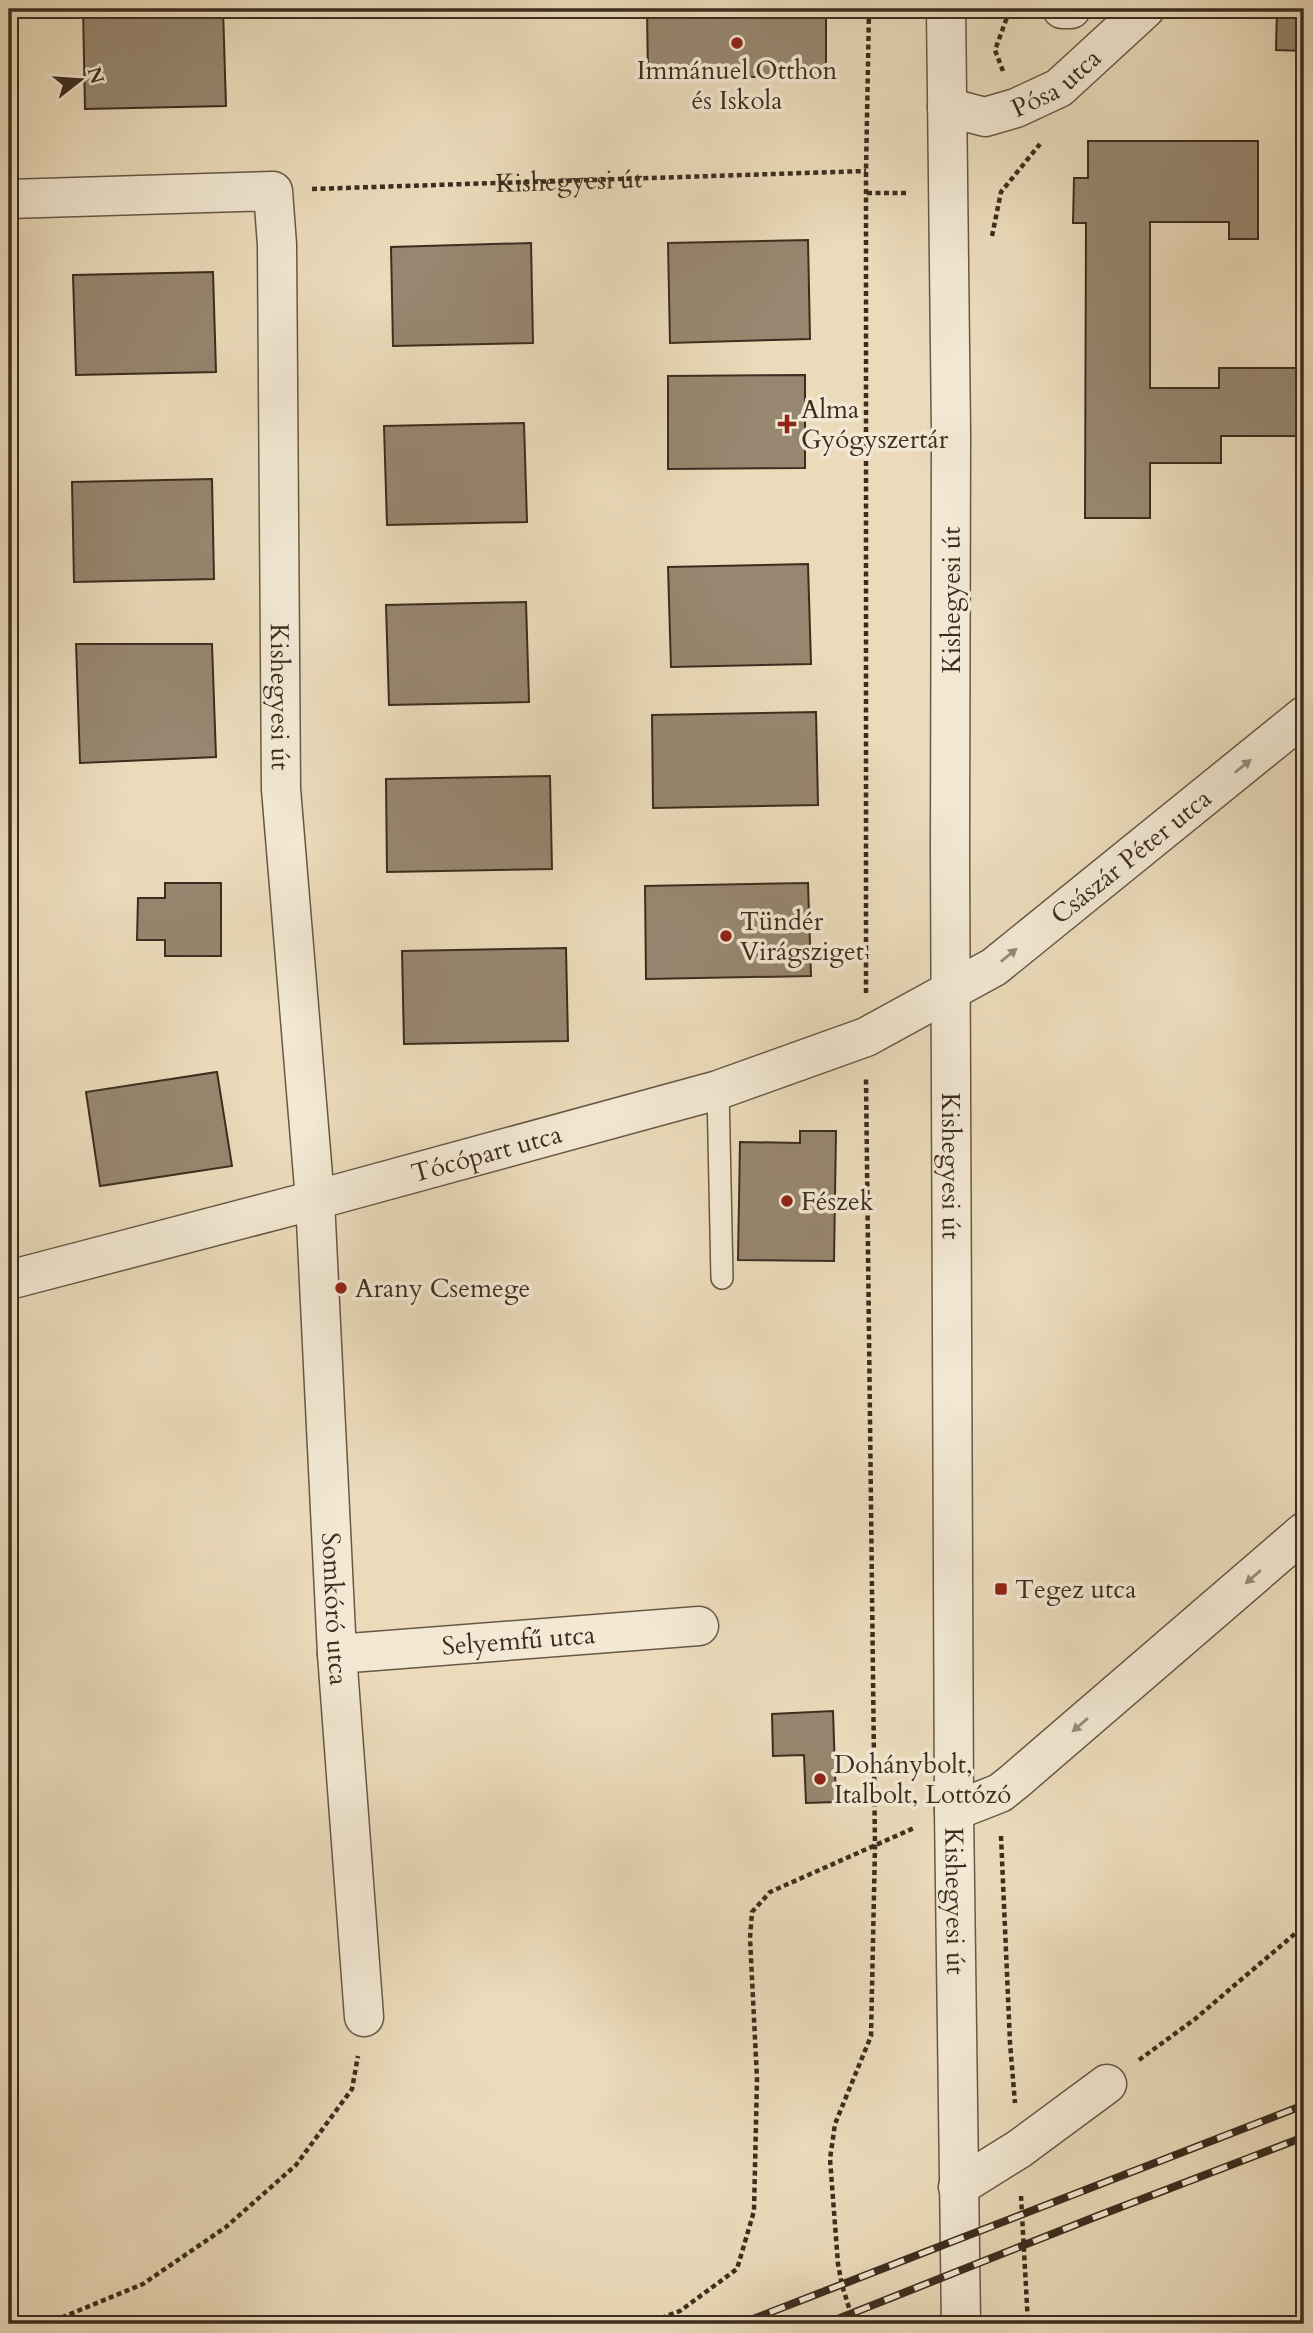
<svg xmlns="http://www.w3.org/2000/svg" width="1313" height="2333" viewBox="0 0 1313 2333" font-family="Cardo,serif">
	<style>
		.building { fill: #978770; stroke: #3d2d1f; stroke-width: 2 }
		.lines { fill: none; stroke-linecap: round; stroke-linejoin: round }
		.service-casing { stroke: #685846; stroke-width: 24 }
		.minor-casing { stroke: #685846; stroke-width: 41 }
		.tertiary-casing { stroke: #685846; stroke-width: 41 }
		.path { stroke: #3d2d1f; stroke-width: 4.5; stroke-dasharray: 5 3.5; stroke-linecap: butt }
		.service { stroke: #f2e8d3; stroke-width: 21 }
		.minor { stroke: #f2e8d3; stroke-width: 38 }
		.tertiary { stroke: #f2e8d3; stroke-width: 38 }
		.rail-casing { stroke: #3d2d1f; stroke-width: 8 }
		.rail { stroke: #f2e8d3; stroke-width: 5; stroke-dasharray: 16; stroke-linecap: butt }
		.oneway { fill: #988a79 }
		.poi-dot { fill: #8f2418; stroke: #f2e8d3; stroke-width: 2.5 }
		.labels { text-anchor: middle; dominant-baseline: central; stroke-width: 7; stroke-linejoin: round; paint-order: stroke }
		.poi-label { font-size: 26px; fill: #3d2d1f; stroke: #f2e8d3; text-anchor: start }
		.street-label { font-size: 26px; fill: #3d2d1f; stroke: #f2e8d3 }
	</style>
	<rect width="100%" height="100%" fill="#ebdbbb"/>
	<filter id="stains"><feTurbulence type="fractalNoise" baseFrequency=".00286" numOctaves="4"/><feColorMatrix values="0 0 0 0 .2 0 0 0 0 .09 0 0 0 0 .02 0 0 0 .5 -.17"/></filter>
	<radialGradient id="worn" r=".72"><stop offset=".6" stop-color="#630" stop-opacity="0"/><stop offset="1" stop-color="#630" stop-opacity=".3"/></radialGradient>
	<g class="building">
		<path d="M83,9H223L226,106L85,109Z"/>
		<path d="M647,9H826V77H648Z"/>
		<path d="M1277,9H1304V51L1276,50Z"/>
		<path d="M1088,141H1258V239H1229V222H1150V388H1219V368H1304V436H1221V463H1150V518H1085L1086,223H1073L1074,178H1088Z"/>
		<path d="M808,240L810,339L670,343L668,243Z"/>
		<path d="M531,243L533,343L393,346L391,247Z"/>
		<path d="M213,272L216,372L76,375L73,275Z"/>
		<path d="M805,375V468L668,469V376Z"/>
		<path d="M524,423L527,522L387,525L384,426Z"/>
		<path d="M212,479L214,579L74,582L72,482Z"/>
		<path d="M808,564L811,664L671,667L668,567Z"/>
		<path d="M526,602L529,702L389,705L386,605Z"/>
		<path d="M76,644H212L216,757L80,763Z"/>
		<path d="M816,712L818,805L653,808L652,715Z"/>
		<path d="M550,776L552,869L387,872L386,779Z"/>
		<path d="M165,883H221V956H165V940H137L138,898H165Z"/>
		<path d="M808,883L811,976L646,979L645,886Z"/>
		<path d="M566,948L568,1041L404,1044L402,951Z"/>
		<path d="M217,1072L232,1166L100,1186L86,1092Z"/>
		<path d="M800,1131H836L834,1261L738,1260L740,1142L800,1143Z"/>
		<path d="M833,1711L836,1802L806,1803L804,1755L773,1756L772,1714Z"/>
	</g>
	<g class="lines">
		<g class="service-casing">
			<path id="service" d="M718,1090L722,1278"/>
		</g>
		<g class="minor-casing">
			<g id="minor">
				<path id="s2" d="M947,107L985,117L1016,108L1059,88L1145,9"/>
				<path id="s3" d="M9,199L273,191L277,245L281,789L315,1200L337,1654L364,2017"/>
				<path id="s4" d="M9,1280L315,1200L718,1090L866,1037L994,967L1304,716"/>
				<path id="s5" d="M337,1654L699,1626"/>
				<path d="M954,1811L1000,1793L1015,1781L1304,1532"/>
				<path d="M958,2187L1019,2149L1107,2084"/>
			</g>
		</g>
		<g class="tertiary-casing">
			<g id="tertiary">
				<path id="s6" d="M946,9L951,432L950,850L954,1811L961,2324"/>
				<path d="M1062,9H1071"/>
			</g>
		</g>
		<g class="path">
			<path d="M1003,71L995,50L1010,9"/>
			<path id="s1" d="M312,189L866,171"/>
			<path d="M867,193H908"/>
			<path d="M992,236L1001,192L1040,144"/>
			<path d="M866,993V171L869,9"/>
			<path d="M1001,1836L1010,2043L1015,2103"/>
			<path d="M1139,2060L1195,2019L1304,1926"/>
			<path d="M1021,2196L1028,2324"/>
			<path d="M46,2324L143,2284L226,2227L296,2165L352,2089L358,2056"/>
			<path d="M645,2324L680,2311L737,2269L754,2211L757,2079L750,1938L752,1912L770,1892L914,1828"/>
			<path d="M854,2324L842,2285L838,2264L830,2159L835,2124L871,2036L875,1846L866,1079"/>
		</g>
		<use href="#service" class="service"/>
		<use href="#minor" class="minor"/>
		<use href="#tertiary" class="tertiary"/>
		<g class="rail-casing">
			<g id="rail">
				<path d="M740,2324L1304,2105"/>
				<path d="M825,2324L1095,2217L1304,2137"/>
			</g>
		</g>
		<use href="#rail" class="rail"/>
	</g>
	<defs><path id="oneway-solid" d="M-6-.8H1V-3.2L6.5 0L1 3.2V.8H-6Z" transform="scale(1.75)"/></defs>
	<g class="oneway">
		<use href="#oneway-solid" transform="translate(1243 766) rotate(-39)"/>
		<use href="#oneway-solid" transform="translate(1009 955) rotate(-39)"/>
		<use href="#oneway-solid" transform="translate(1253 1577) rotate(139)"/>
		<use href="#oneway-solid" transform="translate(1080 1725) rotate(139)"/>
	</g>
	<g class="poi-dot">
		<circle cx="737" cy="43" r="7"/>
		<path d="M783.5 413.5h7v7h7v7h-7v7h-7v-7h-7v-7h7z"/>
		<circle cx="726" cy="936" r="7"/>
		<circle cx="787" cy="1201" r="7"/>
		<circle cx="341" cy="1288" r="7"/>
		<rect x="994" y="1582" width="14" height="14" rx="3.5"/>
		<circle cx="820" cy="1779" r="7"/>
	</g>
	<g class="labels">
		<g class="poi-label">
			<text x="737" y="70" text-anchor="middle">Immánuel Otthon<tspan x="737" dy="30">és Iskola</tspan></text>
			<text x="801" y="409">Alma<tspan x="801" dy="30">Gyógyszertár</tspan></text>
			<text x="740" y="921">Tündér<tspan x="740" dy="30">Virágsziget</tspan></text>
			<text x="801" y="1201">Fészek</text>
			<text x="355" y="1288">Arany Csemege</text>
			<text x="1015" y="1589">Tegez utca</text>
			<text x="834" y="1764">Dohánybolt,<tspan x="834" dy="30">Italbolt, Lottózó</tspan></text>
		</g>
		<g class="street-label">
			<text stroke="none"><textPath href="#s2" startOffset="119">Pósa utca</textPath></text>
			<text stroke="none"><textPath href="#s1" startOffset="257">Kishegyesi út</textPath></text>
			<text transform="translate(951 600) rotate(-90)">Kishegyesi út</text>
			<text stroke="none"><textPath href="#s3" startOffset="770">Kishegyesi út</textPath></text>
			<text stroke="none"><textPath href="#s4" startOffset="1213">Császár Péter utca</textPath></text>
			<text stroke="none"><textPath href="#s4" startOffset="494">Tócópart utca</textPath></text>
			<text stroke="none"><textPath href="#s6" startOffset="1157">Kishegyesi út</textPath></text>
			<text stroke="none"><textPath href="#s3" startOffset="1684">Somkóró utca</textPath></text>
			<text stroke="none"><textPath href="#s5" startOffset="182">Selyemfű utca</textPath></text>
			<text stroke="none"><textPath href="#s6" startOffset="1892">Kishegyesi út</textPath></text>
		</g>
	</g>
	<rect width="1313" height="2333" fill="none" stroke="#ebdbbb" stroke-width="35"/>
	<rect x="10" y="10" width="1292" height="2312" fill="none" stroke="#3d2d1f" stroke-width="3.5"/>
	<rect x="18" y="18" width="1278" height="2298" fill="none" stroke="#3d2d1f" stroke-width="2"/>
	<g transform="translate(80 80) rotate(73)" stroke="#f2e8d3" stroke-width="5" paint-order="stroke">
	<path d="M0-5L12 26L0 18L-12 26Z" fill="#3d2d1f"/>
	<text y="-10" font-size="19" font-weight="bold" text-anchor="middle" fill="#3d2d1f">N</text>
	</g>
	<rect width="100%" height="100%" filter="url(#stains)"/>
	<rect width="100%" height="100%" fill="url(#worn)"/>
</svg>
